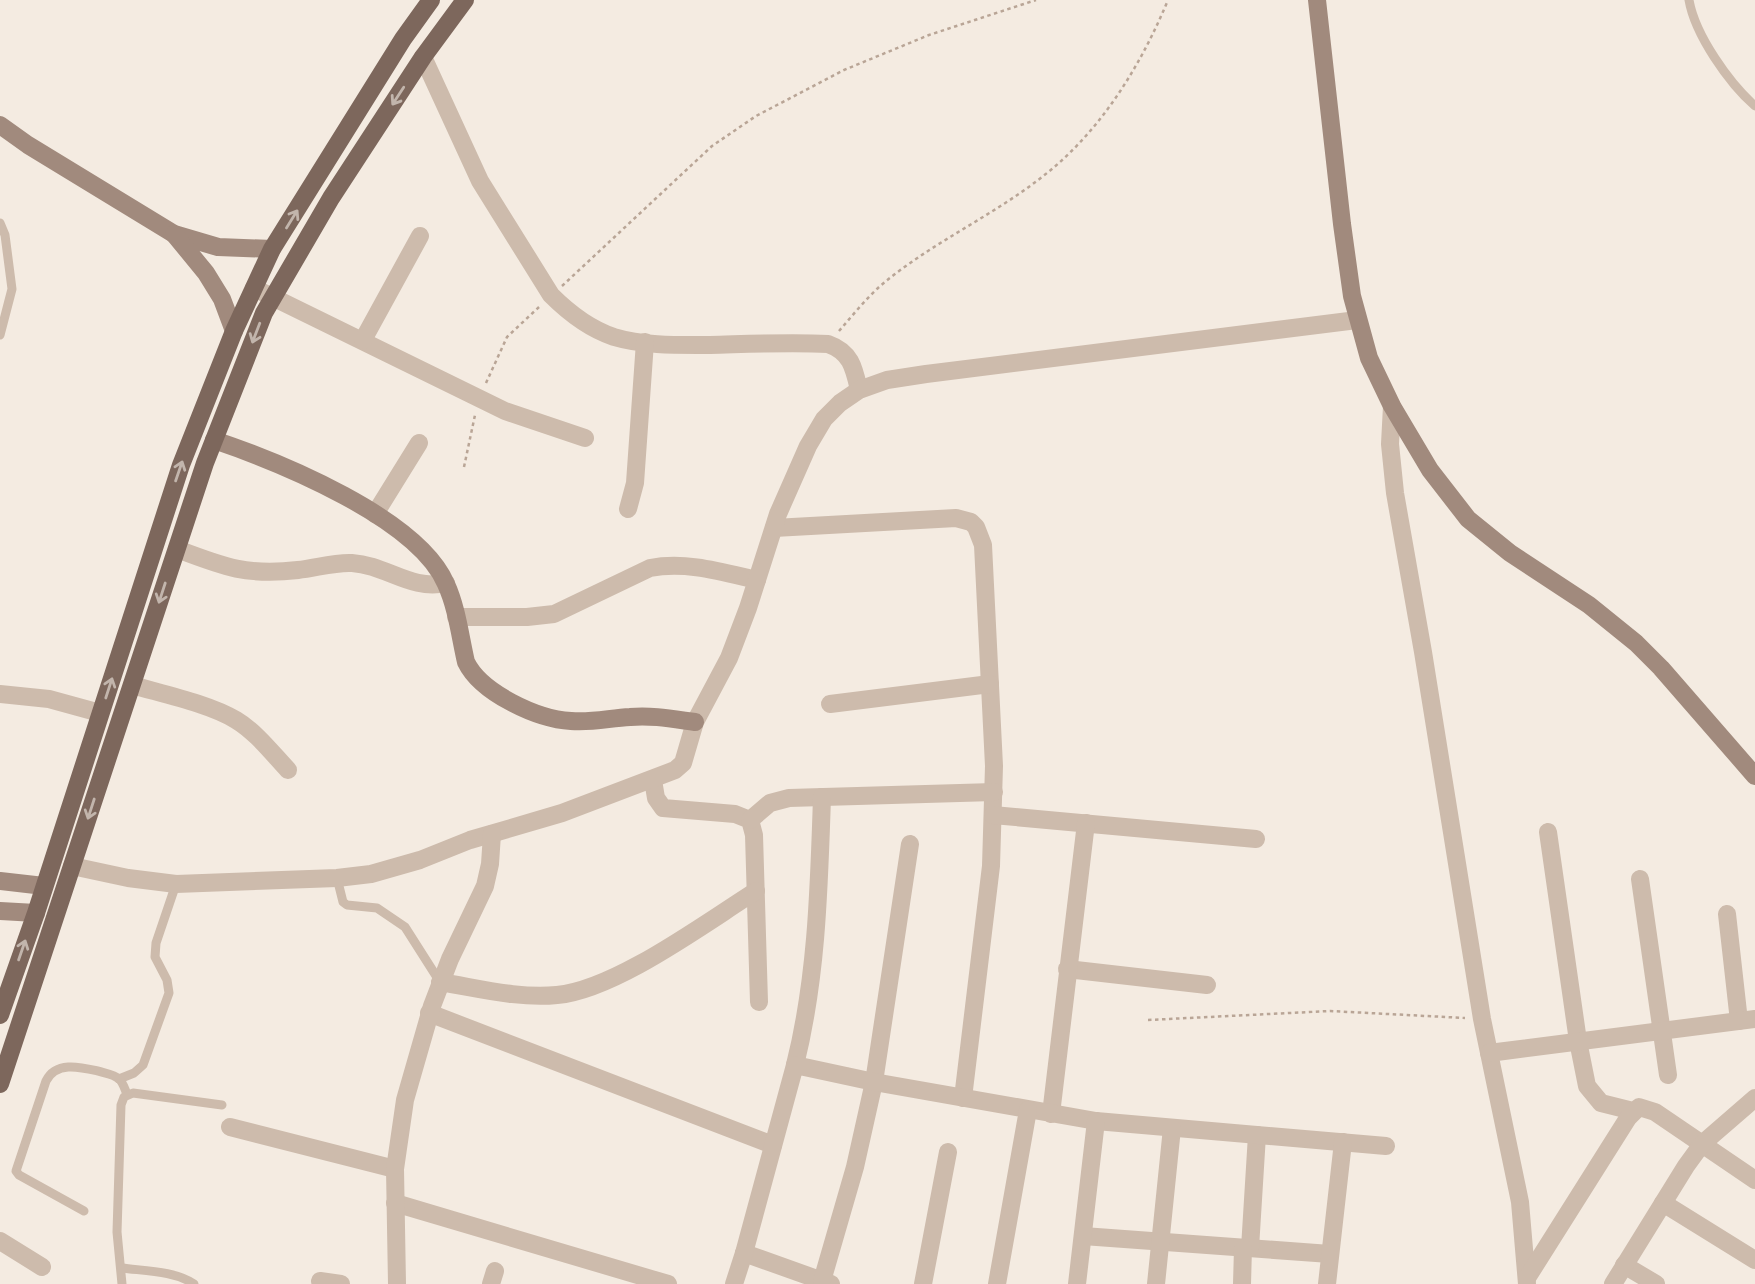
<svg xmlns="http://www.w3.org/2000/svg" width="1755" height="1284" viewBox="0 0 1755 1284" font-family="'DM Sans',sans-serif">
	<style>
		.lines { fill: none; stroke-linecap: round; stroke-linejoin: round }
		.path { stroke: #b9a596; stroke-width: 2.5; stroke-dasharray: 3.5 3.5; stroke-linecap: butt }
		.lane { stroke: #cdbbac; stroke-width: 9 }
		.street { stroke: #cdbbac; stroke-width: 18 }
		.secondary { stroke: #a18a7d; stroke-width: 18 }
		.primary { stroke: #7d675c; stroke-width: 18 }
		.oneway { stroke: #c2b5ac }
	</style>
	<rect width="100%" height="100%" fill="#f4ebe1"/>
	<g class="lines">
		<g class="path">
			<path d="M562,286L712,146L756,116L844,70L929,35L1036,0"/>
			<path d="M839,331C852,316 865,300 879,287C930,243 994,216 1047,173C1102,129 1141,65 1168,0"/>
			<path d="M486,383L507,337L539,307"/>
			<path d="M464,467L475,415"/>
			<path d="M1148,1020L1330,1011L1465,1018"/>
		</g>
		<g class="lane">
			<path d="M1689,0C1695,35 1729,83 1755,106"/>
			<path d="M0,223L5,235L12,289L0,335"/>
			<path d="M337,878L343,902L347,905L377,908L405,927L440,982"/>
			<path d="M119,1079L134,1073L143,1065L169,993L167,980L155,957L156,943L176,884"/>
			<path d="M84,1211L19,1175L16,1171L46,1081C56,1061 80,1067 98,1071C104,1073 114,1074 119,1079C123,1082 125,1090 127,1094"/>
			<path d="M122,1268C145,1271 175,1271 194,1284"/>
			<path d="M122,1284L117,1232L121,1105L124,1097L133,1093L222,1105"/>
		</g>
		<g class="street">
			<path d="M423,57L480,181L551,295C569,313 590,329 614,337C644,346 679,345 710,345C749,344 789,342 828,344C851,352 854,368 859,390"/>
			<path d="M254,288L505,411L585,438"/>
			<path d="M363,340L420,236"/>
			<path d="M1392,406L1390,444L1395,493L1423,652L1482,1019L1520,1202L1527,1284"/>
			<path d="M628,509L635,483L645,342"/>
			<path d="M375,514L419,443"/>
			<path d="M774,528L956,518L971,522L976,527L983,545L994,766L991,866L963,1098"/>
			<path d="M177,549C224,567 247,576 298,570C316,568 335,562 352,563C386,565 411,591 446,583"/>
			<path d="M456,617H527L554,614L650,568C686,561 722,572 757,580"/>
			<path d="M132,685C163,694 210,704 236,720C256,732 272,753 288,770"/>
			<path d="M0,694L49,699L100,713"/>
			<path d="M830,704L990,684"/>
			<path d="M653,780L656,798L663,808L735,814L750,820L754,835L759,1002"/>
			<path d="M993,815L1256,839"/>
			<path d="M750,820L770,803L789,798L994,792"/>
			<path d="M1548,832L1578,1041L1587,1086L1601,1103L1633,1111"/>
			<path d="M72,866L128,878L176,884L337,878L371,874L420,860L470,840L562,813L675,770L683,763L695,722L729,658L748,608L778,514L808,446L824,419L840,403L859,390L887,380L926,374L1357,320"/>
			<path d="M1640,879L1668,1075"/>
			<path d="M1727,914L1739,1021"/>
			<path d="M1067,969L1207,985"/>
			<path d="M440,982C478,988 519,999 557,995C615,990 705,923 756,891"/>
			<path d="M429,1013L773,1145"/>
			<path d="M1489,1053L1755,1019"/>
			<path d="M795,1065C817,977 819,887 822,797"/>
			<path d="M1051,1114L1086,823"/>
			<path d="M230,1127L395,1169"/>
			<path d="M395,1203L668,1284"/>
			<path d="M1663,1203L1755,1260"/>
			<path d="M1083,1236L1330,1254"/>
			<path d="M0,1241L42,1267"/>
			<path d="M1250,1248L1257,1135"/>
			<path d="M744,1253L831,1284"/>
			<path d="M1624,1265L1656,1284"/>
			<path d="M1527,1278L1628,1118L1639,1107L1655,1112L1755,1180"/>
			<path d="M320,1281L341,1284"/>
			<path d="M822,1281L855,1167L874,1082L910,844"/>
			<path d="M397,1284L395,1169L405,1100L432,1006L450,959L485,886L490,864L492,834"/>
			<path d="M491,1284L495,1271"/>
			<path d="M734,1284L744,1253L795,1065L874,1082L1096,1121L1386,1146"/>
			<path d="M923,1284L948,1152"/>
			<path d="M997,1284L1028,1110"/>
			<path d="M1077,1284L1096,1121"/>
			<path d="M1156,1284L1172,1128"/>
			<path d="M1242,1284L1243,1248"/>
			<path d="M1327,1284L1343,1142"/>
			<path d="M1613,1284L1686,1166L1702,1144L1755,1098"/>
		</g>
		<g class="secondary">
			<path d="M1317,0L1342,224L1352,296L1369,358L1392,406L1430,470L1468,519L1510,553L1589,605L1636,643L1661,668L1755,776"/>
			<path d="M0,125L28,145L174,234L218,247L272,249"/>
			<path d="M174,234L206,273L222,299L234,331"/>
			<path d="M214,440C279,462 418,518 446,584C457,608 460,636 466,662C481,693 537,719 571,721C591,723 610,718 630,717C652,715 673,719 695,722"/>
			<path d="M0,881L44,886"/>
			<path d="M0,911L36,913"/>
		</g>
		<g class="primary">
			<path d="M0,1015L36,913L181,465L234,331L272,249L403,39L431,0"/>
			<path d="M0,1084L205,463L264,313L331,198L423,57L465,0"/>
		</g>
	</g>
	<defs><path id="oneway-shaft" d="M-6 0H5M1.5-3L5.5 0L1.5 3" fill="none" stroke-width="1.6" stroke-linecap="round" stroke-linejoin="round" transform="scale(1.75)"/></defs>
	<g class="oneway">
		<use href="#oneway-shaft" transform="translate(398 96) rotate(123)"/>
		<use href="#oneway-shaft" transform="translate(292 219) rotate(-58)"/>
		<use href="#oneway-shaft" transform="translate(256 333) rotate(111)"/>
		<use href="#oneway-shaft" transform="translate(179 471) rotate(-71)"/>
		<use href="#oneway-shaft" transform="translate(162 593) rotate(108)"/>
		<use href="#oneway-shaft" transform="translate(109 688) rotate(-72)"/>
		<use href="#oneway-shaft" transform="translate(91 809) rotate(108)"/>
		<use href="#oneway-shaft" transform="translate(22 950) rotate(-71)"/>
	</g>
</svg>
